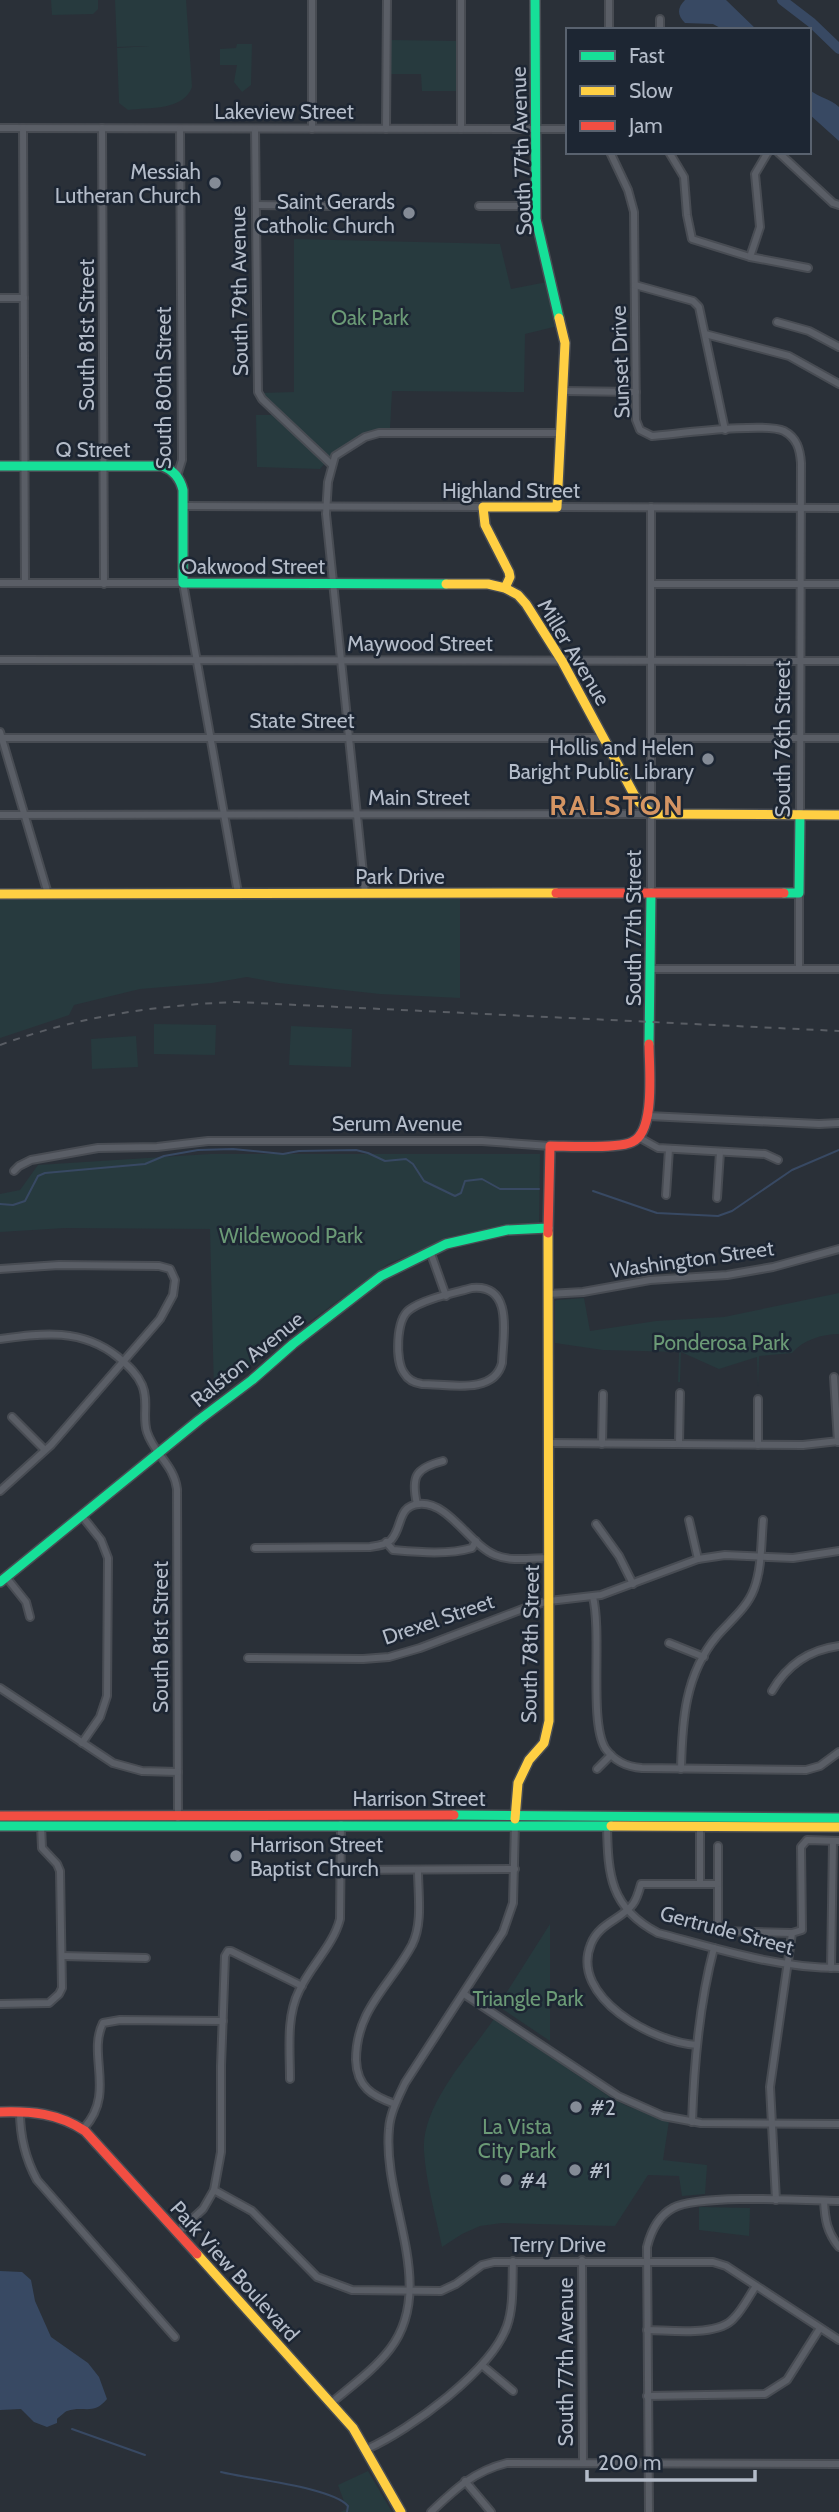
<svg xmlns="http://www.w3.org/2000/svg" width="839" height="2512" viewBox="0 0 839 2512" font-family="Cabin,sans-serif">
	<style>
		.green { fill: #273a3e }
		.water { fill: #384963 }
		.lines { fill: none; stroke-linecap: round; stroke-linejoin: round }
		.stream { stroke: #384963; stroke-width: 2 }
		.river { stroke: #384963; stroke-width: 10 }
		.street-casing { stroke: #484c53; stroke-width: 10 }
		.fast-casing { stroke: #484c53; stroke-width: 12 }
		.slow-casing { stroke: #484c53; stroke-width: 12 }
		.jam-casing { stroke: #484c53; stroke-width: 12 }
		.street { stroke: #5a5e66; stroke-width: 6 }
		.fast { stroke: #16e098; stroke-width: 9 }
		.slow { stroke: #ffcf43; stroke-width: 9 }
		.jam { stroke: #f24e42; stroke-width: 9 }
		.rail { stroke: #595d64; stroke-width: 2; stroke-dasharray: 7 7; stroke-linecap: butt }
		.poi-dot { fill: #848b96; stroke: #1d2633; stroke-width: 2.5 }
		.labels { text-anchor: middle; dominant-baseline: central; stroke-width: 5; stroke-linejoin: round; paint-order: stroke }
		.street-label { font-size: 21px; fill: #b4bcc9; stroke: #1d2633 }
		.poi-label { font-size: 21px; fill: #b4bcc9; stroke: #1d2633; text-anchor: start }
		.park-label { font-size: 21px; fill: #6b9a76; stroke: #1d2633 }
		.district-label { font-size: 28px; font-weight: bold; letter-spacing: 2px; fill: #d59563; stroke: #1d2633 }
	</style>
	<rect width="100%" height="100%" fill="#2a3038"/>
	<g class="green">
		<path d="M51,0H98V9L93,14L52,15Z"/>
		<path d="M115,0H186L192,87C183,111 150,107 128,110L119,103L117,48L149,46L117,47Z"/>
		<path d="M391,40L456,41V91H422L421,74H391Z"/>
		<path d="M237,44H252L251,85L242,92L234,82L237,65H220V49L236,48Z"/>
		<path d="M294,239L500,244L511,289L547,282L558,326L525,334L524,392L392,391L390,429C360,429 339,447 320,469L257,467L256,415H272L277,410L261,393L294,392Z"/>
		<path d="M460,895V998L380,994L279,983L247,977L212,983L140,989L74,1005L69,1015L0,1038V897Z"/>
		<path d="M154,1024L216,1025L215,1055L154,1054Z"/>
		<path d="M291,1026L352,1029L351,1067L289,1065Z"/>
		<path d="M136,1036L138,1067L92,1069L91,1039Z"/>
		<path d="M210,1154H540L539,1225L454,1236L388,1264L214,1392L210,1229L65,1228L0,1232V1194L20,1190L38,1165Z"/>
		<path d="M839,1293V1334C822,1334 803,1340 792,1353L759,1356L758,1387L757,1357L719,1369L681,1352L680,1382H678L679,1352L603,1350L555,1343V1301L557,1300L584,1298L590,1331L656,1321L724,1317Z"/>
		<path d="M550,1924V2041L498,2006Z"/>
		<path d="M494,2019L610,2097L627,2106L669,2121L663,2160L707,2165L705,2194L682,2196L679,2176L648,2175L615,2226L502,2223L480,2226L462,2234L442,2247C436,2216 426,2183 424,2151C421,2106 469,2055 494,2019Z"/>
		<path d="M699,2207L750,2208L749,2236L699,2230Z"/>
		<path d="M368,2471L392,2512H340L347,2509L338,2485Z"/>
	</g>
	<g class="water">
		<path d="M685,0H726L757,30H724L713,24L685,23C677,15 677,8 685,0Z"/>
		<path d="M809,89C818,98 830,98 839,107V141L809,114Z"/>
		<path d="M0,2271L22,2272L31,2280L35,2301L51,2337L88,2363L99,2377L107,2399C93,2416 84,2405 67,2411C66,2411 58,2418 57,2419V2423L47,2427L34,2422L21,2409L0,2410Z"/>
	</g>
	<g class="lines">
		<g class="stream">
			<path d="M593,1191L657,1213L718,1216L732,1211L792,1170L839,1150"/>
			<path d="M0,1204L13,1205L25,1201L38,1176L45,1173L145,1164L164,1156L198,1150L233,1149L283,1154L299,1151L356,1150L368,1153L385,1161L406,1159L413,1164L424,1181L455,1196L461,1193L465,1181L482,1179L500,1189H539"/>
			<path d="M72,2429L145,2455"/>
			<path d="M221,2472C248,2479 332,2487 348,2506L347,2512"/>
		</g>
		<path class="river" d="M782,0L812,23L839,49"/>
		<g class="street-casing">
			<g id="street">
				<path d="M609,0V30"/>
				<path d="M660,19V30"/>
				<path d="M0,128L568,129"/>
				<path d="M23,128L25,583"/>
				<path d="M102,128L104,584"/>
				<path d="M255,129L258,392L262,399L331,464"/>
				<path d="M312,129V0"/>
				<path d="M386,129L387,0"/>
				<path d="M461,129V0"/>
				<path d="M610,152L628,190L634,212L636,420L640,430L652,436C677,434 766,422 784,431C797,438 800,449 801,463L800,815"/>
				<path d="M669,152L684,177L687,215L692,239L750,257L808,268"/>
				<path d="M778,152L833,203L839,205"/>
				<path d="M256,205L335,206"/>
				<path d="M479,206H536"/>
				<path d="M750,257L760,227L755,174L768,152"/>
				<path d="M635,285L693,301L699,307L725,430"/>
				<path d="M0,298H24"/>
				<path d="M777,322L809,331L839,347"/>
				<path d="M705,334L789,356L839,384"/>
				<path d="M563,391L636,392"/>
				<path d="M177,476L182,460L180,129"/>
				<path d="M183,506L483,507"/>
				<path d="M557,507L839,508"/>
				<path d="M0,583H183L238,893"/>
				<path d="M652,584H839"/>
				<path d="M0,660L839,661"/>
				<path d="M0,732L48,894"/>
				<path d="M0,738H604"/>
				<path d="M651,738H839"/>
				<path d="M0,815L652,814"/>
				<path d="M365,893L326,514L328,482L335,456L365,437L379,433H560"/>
				<path d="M651,893V507"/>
				<path d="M799,893V969"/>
				<path d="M651,969H839"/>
				<path d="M648,1116L819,1124L839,1123"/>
				<path d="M640,1138L658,1148L765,1154L778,1160"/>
				<path d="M14,1171L19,1166L31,1160L98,1148L157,1147L208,1141H482L550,1146"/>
				<path d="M666,1195L669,1149"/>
				<path d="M717,1198L720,1152"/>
				<path d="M430,1251L446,1296"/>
				<path d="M0,1269L59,1265L159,1266L170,1269L175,1280L173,1295L160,1319L51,1445L0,1491"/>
				<path d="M472,1288C514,1284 503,1335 502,1363C494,1395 448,1384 422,1384C415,1383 408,1380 404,1373C395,1361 396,1320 409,1310C423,1299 454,1293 472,1288Z"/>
				<path d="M548,1294L583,1292L650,1280L727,1275L773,1267L839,1249"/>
				<path d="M0,1339C43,1333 82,1328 118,1357C127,1365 137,1373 142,1385C149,1401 142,1417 147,1432C154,1454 174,1465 177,1489L178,1818"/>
				<path d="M834,1377L838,1442"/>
				<path d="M12,1417L45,1450"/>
				<path d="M549,1443L803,1445L839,1441"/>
				<path d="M602,1444L603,1394"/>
				<path d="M679,1444L680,1393"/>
				<path d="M758,1445V1399"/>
				<path d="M417,1504C411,1477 415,1468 443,1461"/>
				<path d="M689,1520L698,1559"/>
				<path d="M596,1524L619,1556L633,1584"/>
				<path d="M386,1542L393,1550C417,1552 448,1555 472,1548L476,1541"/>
				<path d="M255,1548L370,1547C377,1546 386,1545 391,1540C403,1527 397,1506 419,1504C448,1501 470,1545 495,1555C511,1562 532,1558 549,1558"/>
				<path d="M6,1577L26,1602L30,1617"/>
				<path d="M593,1597C602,1634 589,1721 605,1748C614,1761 627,1767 642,1768L806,1770L820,1766L839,1752"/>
				<path d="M669,1643L704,1657"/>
				<path d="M248,1658L363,1659L389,1657L420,1648L528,1607L549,1601L601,1595L698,1559L725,1555L793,1558L839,1551"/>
				<path d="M0,1688L113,1763L142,1771L178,1772"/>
				<path d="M772,1691C787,1665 808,1650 839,1646"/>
				<path d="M82,1743L100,1717L107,1696L108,1558L101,1540L82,1516"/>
				<path d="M597,1769L611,1755"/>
				<path d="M681,1769C682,1721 685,1674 717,1636C730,1621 747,1608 754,1589C762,1568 761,1542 763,1520"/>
				<path d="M607,1826C608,1875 610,1908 658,1933C718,1949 777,1968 839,1968"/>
				<path d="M718,1846V1931L792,1933"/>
				<path d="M342,1870L515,1869"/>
				<path d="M700,1884V1826"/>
				<path d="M62,1956L146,1958"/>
				<path d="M831,1968L833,1841"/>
				<path d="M464,1994L618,2096L663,2116L701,2123L839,2124"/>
				<path d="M0,2004L49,2003L59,1994L62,1988L60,1871L57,1864L42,1848L41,1825"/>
				<path d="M697,2045C654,2043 569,1997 591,1944C599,1923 621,1920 633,1904C637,1899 639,1891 641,1884H718"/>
				<path d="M290,2079C290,2050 286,2017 299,1991C311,1965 333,1946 340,1919L341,1824"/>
				<path d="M395,2104C372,2096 357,2087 356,2060C356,2009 390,1986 412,1945C423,1923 418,1894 418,1870"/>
				<path d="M20,2112C20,2137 25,2158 37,2180L175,2337"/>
				<path d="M692,2122C694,2063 699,2004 714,1948"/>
				<path d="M84,2128C116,2093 87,2055 103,2023L120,2020L223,2021"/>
				<path d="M214,2190L252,2211L317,2277L352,2290L441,2291L456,2284L482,2265L494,2262H713L726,2266L839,2340"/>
				<path d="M776,2200L770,2087L792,1933L802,1930L801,1847L807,1840L839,1841"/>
				<path d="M824,2201C825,2220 827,2232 839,2247"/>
				<path d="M177,2233L203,2209L214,2190L221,2152V2066L225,1956L228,1951H231L302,1986"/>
				<path d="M582,2260L583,2463"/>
				<path d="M647,2330C670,2330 718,2337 734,2318C743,2309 749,2296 756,2286"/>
				<path d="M483,2366L513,2391"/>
				<path d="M647,2396L765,2394L787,2380L820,2328"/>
				<path d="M330,2404C350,2387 374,2370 390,2349C438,2286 382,2201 389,2129C390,2113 398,2098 405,2083L503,1932L513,1903L515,1823"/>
				<path d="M367,2449C411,2429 491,2371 507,2326C514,2306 512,2282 513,2261"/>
				<path d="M465,2481L491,2512"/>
				<path d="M431,2512C454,2490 474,2471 507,2463L839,2464"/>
				<path d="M649,2512L647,2247C651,2231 658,2216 673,2208C698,2194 805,2200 839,2201"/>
			</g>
		</g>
		<g class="fast-casing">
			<g id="fast">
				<path d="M535,0L536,219L559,318"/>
				<path d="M0,466H162C174,470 180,478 183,490V583L446,584"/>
				<path d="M784,893H799L800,815"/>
				<path d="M649,1044L651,893"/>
				<path d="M0,1582L199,1420L252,1380L293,1344L381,1276L446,1244L507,1230L548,1228"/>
				<path d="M454,1815L839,1818"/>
				<path d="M0,1826H611"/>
			</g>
		</g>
		<g class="slow-casing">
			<g id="slow">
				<path d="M446,584H488L505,588L518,595L526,604L562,661L637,800L652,814L839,815"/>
				<path d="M505,588L510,577L509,572L485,525L483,507H557L565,343L559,318"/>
				<path d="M0,894L556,893"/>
				<path d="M515,1819L518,1783L529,1760L544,1743L549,1721L548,1233"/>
				<path d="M611,1826L839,1827"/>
				<path d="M197,2254L353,2428L401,2512"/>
			</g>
		</g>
		<g class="jam-casing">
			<g id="jam">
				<path d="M556,893H784"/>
				<path d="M548,1233L550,1146C568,1146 618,1149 632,1142C656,1132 649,1067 649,1044"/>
				<path d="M0,1816L454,1815"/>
				<path d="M0,2112C31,2111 58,2113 85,2131L197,2254"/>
			</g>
		</g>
		<use href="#street" class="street"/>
		<use href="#fast" class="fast"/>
		<use href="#slow" class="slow"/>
		<use href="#jam" class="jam"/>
		<path class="rail" d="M0,1045C76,1017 156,1005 236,1002L839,1031"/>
	</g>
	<g class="poi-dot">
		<circle cx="215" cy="183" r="7"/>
		<circle cx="409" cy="213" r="7"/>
		<circle cx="708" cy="759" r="7"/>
		<circle cx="236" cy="1856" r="7"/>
		<circle cx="576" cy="2107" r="7"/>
		<circle cx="575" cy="2170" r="7"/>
		<circle cx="506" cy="2180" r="7"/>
	</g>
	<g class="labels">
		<g class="street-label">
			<text x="284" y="111">Lakeview Street</text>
			<text transform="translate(521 151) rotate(-92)">South 77th Avenue</text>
			<text transform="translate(239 291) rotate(-91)">South 79th Avenue</text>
			<text transform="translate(86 335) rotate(-90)">South 81st Street</text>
			<text transform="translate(620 362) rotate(-92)">Sunset Drive</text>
			<text transform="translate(163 388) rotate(-90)">South 80th Street</text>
			<text x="93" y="449">Q Street</text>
			<text x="511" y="490">Highland Street</text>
			<text x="253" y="566">Oakwood Street</text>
			<text x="420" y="643">Maywood Street</text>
			<text transform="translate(574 652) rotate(59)">Miller Avenue</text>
			<text x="302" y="720">State Street</text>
			<text transform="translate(782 739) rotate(-90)">South 76th Street</text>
			<text x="419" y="797">Main Street</text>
			<text x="400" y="876">Park Drive</text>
			<text transform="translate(633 928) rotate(-90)">South 77th Street</text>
			<text x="397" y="1123">Serum Avenue</text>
			<text transform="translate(692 1259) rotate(-8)">Washington Street</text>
			<text transform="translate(247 1359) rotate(-39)">Ralston Avenue</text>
			<text transform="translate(438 1619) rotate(-19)">Drexel Street</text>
			<text transform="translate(160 1637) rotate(-90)">South 81st Street</text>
			<text transform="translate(530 1644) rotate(-89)">South 78th Street</text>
			<text x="419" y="1798">Harrison Street</text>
			<text transform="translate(727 1930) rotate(15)">Gertrude Street</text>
			<text x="558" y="2244">Terry Drive</text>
			<text transform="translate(235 2271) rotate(48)">Park View Boulevard</text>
			<text transform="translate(565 2362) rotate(-90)">South 77th Avenue</text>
		</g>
		<g class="poi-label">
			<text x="201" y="171" text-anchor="end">Messiah<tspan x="201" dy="24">Lutheran Church</tspan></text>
			<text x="395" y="201" text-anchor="end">Saint Gerards<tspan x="395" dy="24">Catholic Church</tspan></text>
			<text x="694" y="747" text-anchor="end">Hollis and Helen<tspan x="694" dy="24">Baright Public Library</tspan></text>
			<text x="250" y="1844">Harrison Street<tspan x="250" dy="24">Baptist Church</tspan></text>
			<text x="590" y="2107">#2</text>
			<text x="589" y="2170">#1</text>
			<text x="520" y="2180">#4</text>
		</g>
		<g class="park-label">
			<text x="370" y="317">Oak Park</text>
			<text x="291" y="1235">Wildewood Park</text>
			<text x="721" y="1342">Ponderosa Park</text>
			<text x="528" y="1998">Triangle Park</text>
			<text x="517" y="2126">La Vista<tspan x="517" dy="24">City Park</tspan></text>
		</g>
		<g class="district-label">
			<text x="617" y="805">RALSTON</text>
		</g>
	</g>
	<rect x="566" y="28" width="245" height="126" fill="#1d2633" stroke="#59626f" stroke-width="2"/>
	<rect x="580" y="51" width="35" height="10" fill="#16e098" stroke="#59626f" stroke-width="2"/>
	<text x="629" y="63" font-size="21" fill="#b4bcc9">Fast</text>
	<rect x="580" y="86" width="35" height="10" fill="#ffcf43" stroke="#59626f" stroke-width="2"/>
	<text x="629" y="98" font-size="21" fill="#b4bcc9">Slow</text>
	<rect x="580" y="121" width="35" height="10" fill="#f24e42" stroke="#59626f" stroke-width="2"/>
	<text x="629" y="133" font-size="21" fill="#b4bcc9">Jam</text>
	<path d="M587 2470v10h168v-10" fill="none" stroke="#b4bcc9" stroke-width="3.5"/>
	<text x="598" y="2470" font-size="21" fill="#b4bcc9" stroke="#1d2633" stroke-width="5" paint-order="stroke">200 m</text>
</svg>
